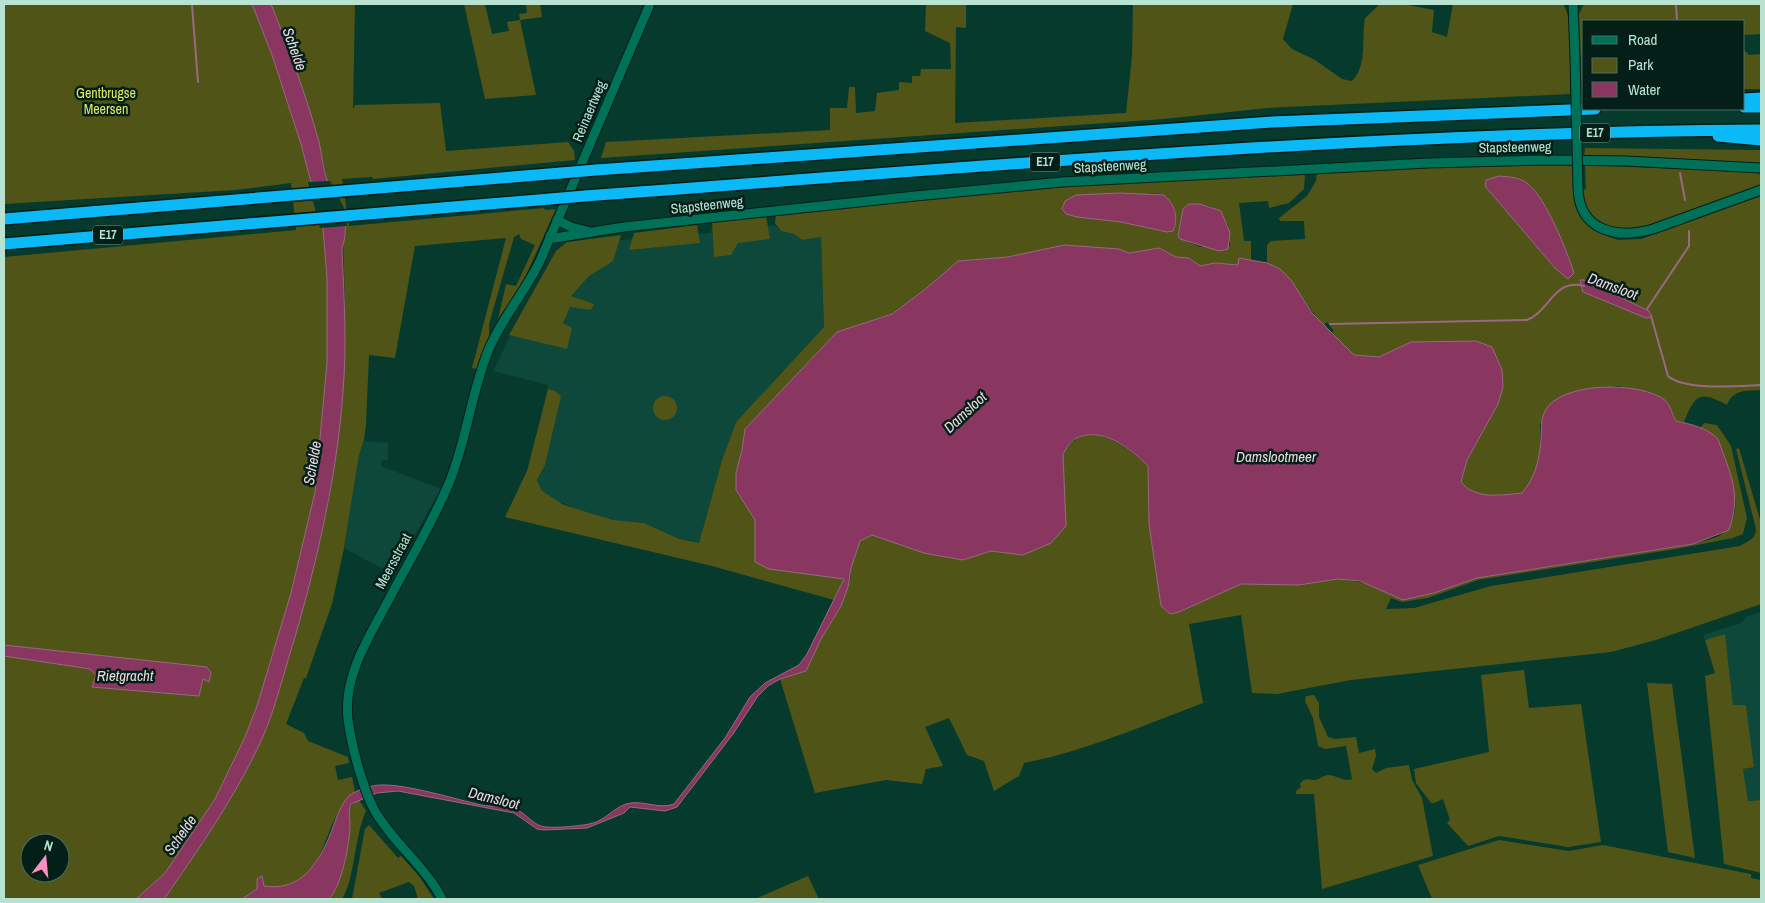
<svg xmlns="http://www.w3.org/2000/svg" width="1765" height="903" viewBox="0 0 1765 903" font-family="'Archivo Narrow',sans-serif">
	<style>
		.built { fill: #0d483a }
		.green { fill: #515417; fill-rule: evenodd }
		.water { fill: #893760; stroke: #976a82 }
		.pier { fill: #063a2d }
		.lines { fill: none; stroke-linecap: round; stroke-linejoin: round }
		.stream { stroke: #976a82; stroke-width: 2 }
		.secondary-casing { stroke: #031f17; stroke-width: 11 }
		.highway-casing { stroke: #031f17; stroke-width: 14 }
		.secondary { stroke: #007159; stroke-width: 9 }
		.highway { stroke: #0bb9f6; stroke-width: 11 }
		.secondary-bridge-casing { stroke: #031f17; stroke-width: 11; stroke-linecap: butt }
		.highway-bridge-casing { stroke: #031f17; stroke-width: 14; stroke-linecap: butt }
		.secondary-bridge { stroke: #007159; stroke-width: 9 }
		.highway-bridge { stroke: #0bb9f6; stroke-width: 11 }
		.labels { text-anchor: middle; dominant-baseline: central; stroke-width: 5; stroke-linejoin: round; paint-order: stroke }
		.shield { fill: #031f17; stroke: #82a89b; stroke-width: 1 }
		.shield-label { font-size: 12px; font-weight: bold; fill: #b9e2d3 }
		.park-label { font-size: 14px; fill: #e2e866; stroke: #031f17 }
		.street-label { font-size: 14px; fill: #b9e2d3; stroke: #031f17 }
		.water-label { font-size: 15px; font-style: italic; fill: #f0d7e1; stroke: #031f17 }
	</style>
	<rect width="100%" height="100%" fill="#063a2d"/>
	<g class="built">
		<path d="M759,225L776,226L781,231L794,234L802,240L821,237L824,327L736,422L722,460L699,543L679,539L644,523L613,520L577,509L553,499L542,491L537,480L545,465L555,391L548,389V385L493,371L509,338L577,245L695,232L698,234L711,233V230Z"/>
		<path d="M364,441L388,443V460H382L381,466L441,489L392,574L344,548L359,455Z"/>
		<path d="M1761,612V800L1748,801L1743,769L1754,766L1746,705L1733,706L1725,634L1705,640L1703,635L1741,623L1746,617Z"/>
	</g>
	<g class="green">
		<path d="M4,4H252L272,55L301,144L323,228L327,278V363L315,492L291,593L257,706L245,737L215,799L165,873L136,899H4V656L90,669L96,675L93,687L199,696L203,679L211,673L207,667L4,645V257L296,230L291,183L235,190L4,204ZM30,843H60V873H30Z"/>
		<path d="M271,4H355L353,109L355,105L440,103L446,151L568,142L574,151L575,160L373,179L372,177L342,179L349,226L544,208L545,210L556,209L521,286L498,319L506,284L516,286L535,245L521,239L519,234L514,237L489,324V337L477,369L472,368L506,238L415,246L395,358L369,355L366,424L364,440L359,455L344,548L332,604L306,678H304L286,724L304,733L308,741L348,757L349,763L335,766L338,780L352,777L355,792C319,817 330,897 264,886L262,876L257,879V889L242,899H163L206,838L260,741L271,714L306,597L330,495L340,420L343,391L345,303L342,209L327,180L319,142Z"/>
		<path d="M464,4H485L492,34L509,31L507,22L520,20L519,14L527,13L526,4H540L542,17L520,20L536,95L485,99Z"/>
		<path d="M926,4H966V28L956,27L955,123L1126,113L1132,56L1133,4H1293L1283,39L1292,49L1315,60L1342,79L1352,81C1368,65 1361,38 1365,18L1378,6V4H1403L1434,10L1432,32L1447,37L1453,4H1563C1575,21 1570,72 1570,94L1267,108L1164,119L601,158L606,142L830,130V108H847L849,87H855L856,113L875,111L877,93L899,90V82L912,83V76H920L921,69H951L950,43L925,31Z"/>
		<path d="M1584,4H1761V34L1744,35V21H1584L1582,92L1578,16Z"/>
		<path d="M1744,50L1749,55L1761,54V89H1744Z"/>
		<path d="M1585,148L1761,150V163L1584,157Z"/>
		<path d="M1548,163L1572,164L1575,203L1578,212L1587,224L1597,232L1618,240L1641,239L1761,196V390C1747,391 1733,389 1727,405C1700,390 1695,394 1684,422L1676,421L1670,407L1638,390L1618,386L1567,394L1540,424C1542,449 1539,475 1522,494C1501,495 1475,500 1461,483L1467,460L1498,404L1411,342L1379,357L1354,355L1332,332L1334,331L1327,322L1324,325C1303,304 1294,275 1267,263V245L1271,241L1305,239L1304,221H1280L1279,218L1307,196L1316,181L1317,172ZM1517,178C1552,197 1559,243 1568,278L1555,268L1485,186ZM1584,280L1649,311L1584,292Z"/>
		<path d="M1585,165L1756,172L1761,175V186L1637,229C1611,231 1582,220 1583,190L1586,189Z"/>
		<path d="M1305,174L1304,189L1289,203L1269,208L1268,201L1239,203L1244,241H1251V261L1239,258V265L1215,263L1200,266L1189,258L1176,257L1159,248L1129,253L1119,249L1064,245L1008,257L958,261L928,287L891,314L837,332L745,429L742,450L736,474V490L755,520V562L844,578L834,600L712,566L505,517L527,471L548,389L555,391L561,396L545,465L537,480L542,491L564,505L613,520L644,523L679,539L699,543L722,460L736,422L824,327L821,237L802,240L794,234L781,231L775,223L776,215L1067,186ZM1119,193C1124,194 1129,195 1135,195C1142,196 1152,192 1159,194C1175,199 1179,217 1173,231L1167,232L1121,222L1077,217L1066,214L1062,209L1065,201L1087,195ZM1189,204L1210,206L1228,225L1230,246L1201,247L1180,239L1178,236L1183,209Z"/>
		<path d="M766,216L770,239L738,243L731,255L714,257L712,222Z"/>
		<path d="M697,225L700,243L629,250L634,233Z"/>
		<path d="M621,235L613,261L589,276L571,296L594,304L591,310L570,307L563,323L572,328L567,349L509,335L556,251L567,242Z"/>
		<circle cx="665" cy="408" r="12"/>
		<path d="M1704,423L1717,425L1731,446L1747,518L1743,534L1733,538L1676,549L1478,580L1428,598L1402,602L1391,598L1386,609L1414,608L1491,586L1740,546C1748,541 1756,539 1756,529L1736,449L1739,448L1761,523V604L1656,640L1611,652L1351,680L1277,694L1252,693L1241,615L1189,624L1203,703C1144,725 1086,751 1024,763L1019,776L994,791L984,761L967,755L949,718L925,727L943,766L926,769L922,784L886,780L815,793L780,679L806,670L821,639L841,606L851,576V568L860,541L872,535L924,553L963,560L991,551L1023,555C1036,529 1053,502 1062,475C1064,468 1060,459 1064,452C1086,416 1126,445 1148,466L1149,524L1161,606L1170,614L1179,612L1241,584L1298,585L1338,579L1434,593L1477,578L1693,544C1702,541 1716,539 1722,534C1752,509 1724,461 1712,434L1700,428Z"/>
		<path d="M1725,634L1733,705H1746L1754,767L1743,769L1748,801L1761,800V873L1724,864L1705,676L1715,673L1705,640Z"/>
		<path d="M1524,670L1529,708L1581,704L1601,842L1568,847L1499,836L1468,846L1447,823L1450,820L1443,799L1434,803H1431L1416,783L1414,769L1489,752L1481,675Z"/>
		<path d="M1647,683L1672,684L1695,858L1668,852Z"/>
		<path d="M1314,695L1319,703V717L1328,737L1335,739L1356,737L1359,753L1375,749L1376,756L1372,769L1376,773L1386,768L1409,765L1412,780L1422,798L1433,856L1322,889L1314,794H1296V791L1301,787L1300,784C1305,777 1307,780 1314,780C1319,780 1323,775 1329,775C1338,776 1344,782 1352,779L1346,746L1325,749L1318,746L1313,718L1305,701L1306,696Z"/>
		<path d="M359,800L366,811C354,837 355,879 342,899H329C342,885 350,843 350,823C350,819 348,815 349,811C350,805 354,803 359,800Z"/>
		<path d="M369,825L398,858L401,856L419,876L434,899H418L414,886L409,882L379,893L382,899H352L365,829Z"/>
		<path d="M1499,840L1569,851L1603,845L1751,874V878L1761,880V899H1432L1418,865Z"/>
		<path d="M808,876L819,899H755Z"/>
	</g>
	<g class="water">
		<path d="M252,4H271C289,49 306,95 319,142C322,155 323,168 327,180C337,206 352,219 342,248C344,296 347,344 343,392C337,475 318,557 295,637C284,671 276,708 261,741C235,797 199,849 164,899H136L165,873L215,799L245,737L257,706L291,593L315,492L327,363V278L323,228L301,144L272,55Z"/>
		<path d="M1499,176C1509,177 1520,177 1528,184C1546,198 1567,251 1574,273L1568,279L1555,268L1485,186L1486,180Z"/>
		<path d="M1119,193L1164,195C1175,205 1179,217 1173,231L1167,232L1121,222L1077,217L1066,214L1062,209L1065,201L1076,195Z"/>
		<path d="M1189,204H1200L1221,211L1230,233L1228,249L1219,251L1180,239L1178,236L1183,209Z"/>
		<path d="M1064,245L1119,249L1129,253L1159,248L1176,257L1189,258L1200,266L1215,263L1238,265L1239,258L1267,263L1280,269L1291,280L1312,313L1354,355L1379,357L1411,342L1476,341L1492,347L1502,370L1503,387L1498,404L1467,460L1461,482C1475,500 1502,495 1522,493C1535,478 1539,461 1541,441C1542,430 1540,421 1545,411C1560,381 1643,381 1666,401C1671,406 1672,415 1676,421C1691,424 1707,428 1718,439C1730,474 1742,493 1729,530L1693,544L1477,578L1434,593L1403,600L1360,581L1338,579L1298,585L1241,584L1179,612L1170,614L1161,606L1149,524L1148,466C1130,448 1101,425 1075,439C1070,442 1066,449 1063,454L1066,526L1051,543L1023,555L991,551L963,560L924,553L872,535L860,541L851,568L848,587L841,606L821,639L806,671L780,679L768,686L758,696L733,734L677,807L665,811L630,807L624,813L587,828L544,830L537,829L514,813L398,791L377,793L351,804C348,812 350,816 350,824C350,843 342,885 329,899H242L257,889V879L262,876L264,886C296,891 313,871 326,844C334,829 337,808 349,796C356,790 372,785 381,785C406,784 455,799 481,805C493,807 508,806 519,811C527,815 532,823 541,826C550,829 583,826 593,823C605,820 614,808 626,804C642,799 658,810 674,804L725,738L750,697L765,683L799,665L807,654L844,579L769,569L755,562V520L736,490V473L742,450L745,429L837,332L892,314L928,287L958,261L1008,257Z"/>
		<path d="M1580,280H1584L1649,311L1652,317L1646,318L1583,292Z"/>
		<path d="M4,645L207,667L211,673L209,682L203,679L199,696L92,687L96,675L90,669L4,656Z"/>
	</g>
	<path class="pier" d="M330,181L344,208L347,226L320,228L308,182Z"/>
	<g class="lines">
		<g class="stream">
			<path d="M1676,4L1677,21"/>
			<path d="M192,5L198,82"/>
			<path d="M1680,173L1685,200"/>
			<path d="M1647,309L1689,246V231"/>
			<path d="M1651,316L1668,376C1685,391 1738,386 1761,385"/>
			<path d="M1330,324L1527,320C1550,311 1554,278 1584,286"/>
		</g>
		<g class="secondary-casing">
			<g id="secondary">
				<path d="M1573,4L1575,56"/>
				<path d="M1578,188C1579,232 1618,239 1653,229L1761,190"/>
				<path d="M557,220L571,227L587,231"/>
				<path d="M550,236L555,238L624,227L915,196L1062,182L1428,163L1548,160L1626,161L1761,168"/>
				<path d="M442,899C426,868 397,846 378,816C364,795 351,744 348,719C343,677 368,639 387,603C408,563 432,524 449,483C467,440 471,392 489,349C502,318 525,292 540,261L650,4"/>
			</g>
		</g>
		<g class="highway-casing">
			<g id="highway">
				<path d="M1744,99L1761,98"/>
				<path d="M1744,107H1761"/>
				<path d="M1718,136L1761,140"/>
				<path d="M596,170L1272,122L1595,109"/>
				<path d="M585,196C977,167 1368,132 1761,130"/>
				<path d="M4,219L561,173"/>
				<path d="M4,244L550,199"/>
			</g>
		</g>
		<use href="#secondary" class="secondary"/>
		<use href="#highway" class="highway"/>
		<g class="secondary-bridge-casing">
			<path id="secondary-bridge" d="M1575,56L1578,188"/>
		</g>
		<g class="highway-bridge-casing">
			<g id="highway-bridge">
				<path d="M561,173L596,170"/>
				<path d="M550,199L585,196"/>
			</g>
		</g>
		<use href="#secondary-bridge" class="secondary-bridge"/>
		<use href="#highway-bridge" class="highway-bridge"/>
	</g>
	<g class="labels">
		<g class="shield">
			<rect x="1580" y="123.5" width="30" height="19" rx="4"/>
			<rect x="1030" y="152.5" width="30" height="19" rx="4"/>
			<rect x="93" y="225.5" width="30" height="19" rx="4"/>
		</g>
		<g class="shield-label">
			<text x="1595" y="133">E17</text>
			<text x="1045" y="162">E17</text>
			<text x="108" y="235">E17</text>
		</g>
		<g class="park-label">
			<text x="106" y="93">Gentbrugse<tspan x="106" dy="16">Meersen</tspan></text>
		</g>
		<g class="street-label">
			<text transform="translate(589 111) rotate(-67)">Reinaertweg</text>
			<text transform="translate(1515 147) rotate(-1)">Stapsteenweg</text>
			<text transform="translate(1110 166) rotate(-3)">Stapsteenweg</text>
			<text transform="translate(707 205) rotate(-6)">Stapsteenweg</text>
			<text transform="translate(393 561) rotate(-62)">Meersstraat</text>
		</g>
		<g class="water-label">
			<text transform="translate(295 49) rotate(70)">Schelde</text>
			<text transform="translate(1613 286) rotate(20)">Damsloot</text>
			<text transform="translate(965 412) rotate(-43)">Damsloot</text>
			<text x="1276" y="456">Damslootmeer</text>
			<text transform="translate(312 463) rotate(-80)">Schelde</text>
			<text x="125" y="675">Rietgracht</text>
			<text transform="translate(494 798) rotate(14)">Damsloot</text>
			<text transform="translate(180 835) rotate(-55)">Schelde</text>
		</g>
	</g>
	<rect width="1765" height="903" fill="none" stroke="#b9e2d3" stroke-width="10"/>
	<rect x="1582" y="20" width="162" height="90" fill="#031f17" stroke="#4c6d62"/>
	<rect x="1592" y="36" width="25" height="8" fill="#007159" stroke="#4c6d62"/>
	<text x="1628" y="45" font-size="15" fill="#b9e2d3">Road</text>
	<rect x="1592" y="58" width="25" height="15" fill="#515417" stroke="#4c6d62"/>
	<text x="1628" y="70" font-size="15" fill="#b9e2d3">Park</text>
	<rect x="1592" y="82" width="25" height="15" fill="#893760" stroke="#4c6d62"/>
	<text x="1628" y="95" font-size="15" fill="#b9e2d3">Water</text>
	<g transform="translate(45 858) rotate(16)"><circle r="24" fill="#031f17" stroke="#4c6d62"/>
	<path d="M0-4L9 19L0 12L-9 19Z" fill="#fc8fc2"/>
	<text y="-8" font-size="14" font-weight="bold" text-anchor="middle" fill="#b9e2d3">N</text>
	</g>
</svg>
